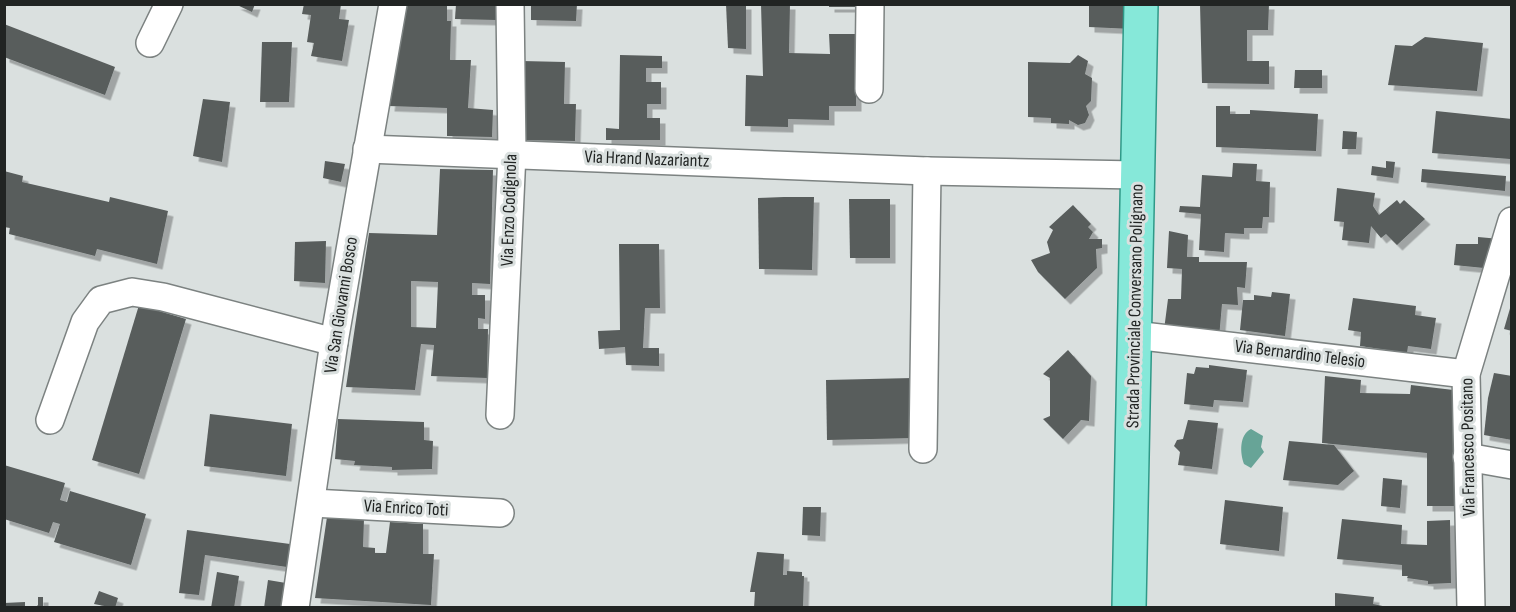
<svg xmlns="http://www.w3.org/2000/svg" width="1516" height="612" viewBox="0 0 1516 612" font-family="'Sofia Sans Condensed',sans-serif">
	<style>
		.water { fill: #67a497 }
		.building { fill: #585d5c; fill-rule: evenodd; filter: url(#shadow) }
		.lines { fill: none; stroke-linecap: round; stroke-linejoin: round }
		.minor-casing { stroke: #7c8281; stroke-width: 30 }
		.major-casing { stroke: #2f9988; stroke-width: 36 }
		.minor { stroke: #fff; stroke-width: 27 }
		.major { stroke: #86e8d9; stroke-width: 33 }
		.labels { text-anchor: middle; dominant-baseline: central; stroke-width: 6; stroke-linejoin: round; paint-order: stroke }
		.street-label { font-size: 18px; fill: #212423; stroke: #dae0df }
	</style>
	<defs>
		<filter id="shadow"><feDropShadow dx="5.5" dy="5.5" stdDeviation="0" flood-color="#0004"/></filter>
	</defs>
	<rect width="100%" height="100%" fill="#dae0df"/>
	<path class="water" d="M1251,429L1263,436L1261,447L1264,452L1251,468L1244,464C1240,453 1239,435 1251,429Z"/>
	<g class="building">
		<path d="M235,4H255L252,12Z"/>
		<path d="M304,4H341L339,19L349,20L342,61L311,56L314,43L307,42L311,15L302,14Z"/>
		<path d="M403,4H447V21H451L450,60H471L468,108L493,110L492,137L447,136V108L389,106Z"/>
		<path d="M456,4H496V20L455,19Z"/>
		<path d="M531,4H577L576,21L531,20Z"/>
		<path d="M726,4H746V49L728,48Z"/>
		<path d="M761,4H790L789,53L830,54L829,34H856V106H829V120L788,119V127L745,126L746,75L763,76Z"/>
		<path d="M829,4H857L858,7H829Z"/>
		<path d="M1200,4H1269L1268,30H1247V61H1269V84L1202,83Z"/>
		<path d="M1089,5H1132V29L1089,27Z"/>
		<path d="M4,24L115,67L105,95L4,57Z"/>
		<path d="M1425,37L1483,43L1477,91L1388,85L1395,45L1412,46Z"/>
		<path d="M262,42H292L289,102H260Z"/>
		<path d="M620,55L662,56V68H646V82H661V104H647V118H660V140H606V128L619,129Z"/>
		<path d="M1078,55L1088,61L1085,74L1092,78L1091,101L1086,106L1089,115L1085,123L1078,125L1069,120V124L1051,123V118L1028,117V62L1070,63Z"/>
		<path d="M522,61L565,62L564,104H576L575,141L520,140Z"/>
		<path d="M1295,70H1322V88H1294Z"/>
		<path d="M203,99L230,102L222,162L193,156Z"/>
		<path d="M1216,106H1230V114H1250V110L1318,114L1316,151L1216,147Z"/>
		<path d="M1436,111L1512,119L1510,159L1432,153Z"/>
		<path d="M1343,131L1357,132L1356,149H1342Z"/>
		<path d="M325,161L345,164L341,182L323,178Z"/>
		<path d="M1386,161L1395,162L1393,178L1371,175L1372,166L1386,168Z"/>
		<path d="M1233,163L1257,164L1256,181L1270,182L1269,217H1263L1262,228H1244V234L1225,233L1224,252L1199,250L1201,214L1179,212L1180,206L1200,207L1202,175L1232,177Z"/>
		<path d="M440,169L493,170L490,284L472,283V295H485V319L478,318V329H488L487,378L431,376L434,345L421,344L415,390L346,387L369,233L437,235ZM411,281L438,282L436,328L411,327Z"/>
		<path d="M1422,169L1506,176L1505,191L1421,182Z"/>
		<path d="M4,171L23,176L22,182L109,202L110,197L168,211L157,264L97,249L95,256L9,234L10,228L4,227Z"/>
		<path d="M1337,188L1375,193L1373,206L1379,215L1397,200L1400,204L1404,200L1425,219L1397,245L1386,234L1381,238L1371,226L1369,243L1342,240L1344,222L1334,221Z"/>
		<path d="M784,197H814L812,270L759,269L758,198Z"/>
		<path d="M849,199H890V258H850Z"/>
		<path d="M1073,205L1091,224L1088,227L1093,232L1089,239H1102V248L1096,249L1097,268L1065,299L1038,272L1031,260L1050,253L1047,242L1053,230L1049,227Z"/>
		<path d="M1169,231L1188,235L1187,257H1199V262H1247L1245,288L1237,287L1238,305L1222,304L1219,338L1164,330L1168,299H1181L1182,269L1167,268Z"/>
		<path d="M1478,237L1500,239L1494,269L1454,265L1456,244H1478Z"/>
		<path d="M326,241L325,283L294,281L295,242Z"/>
		<path d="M619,244H659L660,308H645L643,348H659V366L626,365L625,347L599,349L598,331L620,330Z"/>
		<path d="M1272,292L1290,294L1285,336L1240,330L1243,300H1254V295L1271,297Z"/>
		<path d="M1353,298L1416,306L1415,315L1436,318L1431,349L1408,346L1407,353L1360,346L1361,332L1348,330Z"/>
		<path d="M139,305L186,319L139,474L92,460Z"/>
		<path d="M1511,305H1512V331L1504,329Z"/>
		<path d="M1068,350L1091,376L1089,421L1081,420L1063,439L1043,419L1050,416V378L1043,374Z"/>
		<path d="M1209,365L1247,370L1243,402L1214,400L1213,407L1184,404L1187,373L1194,374L1196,367L1209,368Z"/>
		<path d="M1494,373L1512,376V440L1484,435L1488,398Z"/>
		<path d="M1325,376L1361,380L1360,393L1410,394L1411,385L1462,391L1461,506H1427V453L1322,443Z"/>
		<path d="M913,378L915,438L827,440L826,380Z"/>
		<path d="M210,414L292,424L286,476L204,466Z"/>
		<path d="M338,419L424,422V440L433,441L432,469L392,470V467L354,465L355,461L335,459Z"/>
		<path d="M1188,420L1218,423L1212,469L1178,465L1180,452L1174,446L1177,440L1183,439Z"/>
		<path d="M1289,441L1334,445L1354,471L1338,485L1283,480Z"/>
		<path d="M4,465L65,483L60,500L67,502L70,491L146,514L131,565L54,542L60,524L53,522L49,533L4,519Z"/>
		<path d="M1383,478L1402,480L1400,508L1381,506Z"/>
		<path d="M1225,500L1283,507L1279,551L1220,544Z"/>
		<path d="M803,507H821L820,536L802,535Z"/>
		<path d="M327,517L364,519L363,547L375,548V553H386L390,522L423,524V554H434L431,605L315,598Z"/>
		<path d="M1342,519L1402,525L1401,544L1427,545V521L1450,520L1451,583L1428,584V581L1407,578L1408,576H1402V565L1337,559Z"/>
		<path d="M187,530L290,544L287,567L205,555L199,595L179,593Z"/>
		<path d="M757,552L784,554L783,575H787V571L802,572V576H804L803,608H754L755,592H750Z"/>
		<path d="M217,572L239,576L234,608H211Z"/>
		<path d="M268,580L286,583L282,608H264Z"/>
		<path d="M99,591L118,598L115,608L94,604Z"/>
		<path d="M1335,593L1374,597L1373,604L1392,608H1335Z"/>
		<path d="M38,597H43V608H35L38,605Z"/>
		<path d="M25,602V608H4V603Z"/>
	</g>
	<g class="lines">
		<g class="minor-casing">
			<g id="minor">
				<path d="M150,43L169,4"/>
				<path d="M869,89L870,4"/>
				<path d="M367,149L927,171L1137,175"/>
				<path d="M1134,335L1466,374"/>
				<path d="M500,415L512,153L510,4"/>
				<path d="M50,420L85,322L101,300L132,292L163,297L334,342"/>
				<path d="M923,449L927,171"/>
				<path d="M1467,457L1512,465"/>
				<path d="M312,503L500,513"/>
				<path d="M295,608L334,342L393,4"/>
				<path d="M1471,608L1466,374L1512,221"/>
			</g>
		</g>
		<g class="major-casing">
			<path id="major" d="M1129,608L1141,4"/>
		</g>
		<use href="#minor" class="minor"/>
		<use href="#major" class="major"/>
	</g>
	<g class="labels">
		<g class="street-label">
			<text transform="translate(647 159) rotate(2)">Via Hrand Nazariantz</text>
			<text transform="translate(509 210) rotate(-88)">Via Enzo Codignola</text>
			<text transform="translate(341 305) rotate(-81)">Via San Giovanni Bosco</text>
			<text transform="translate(1135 306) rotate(-89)">Strada Provinciale Conversano Polignano</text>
			<text transform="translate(1300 354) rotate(7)">Via Bernardino Telesio</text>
			<text transform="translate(1468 447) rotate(-91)">Via Francesco Positano</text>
			<text transform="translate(406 508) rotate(3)">Via Enrico Toti</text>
		</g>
	</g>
	<rect width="1516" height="612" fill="none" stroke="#212423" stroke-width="12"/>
</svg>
